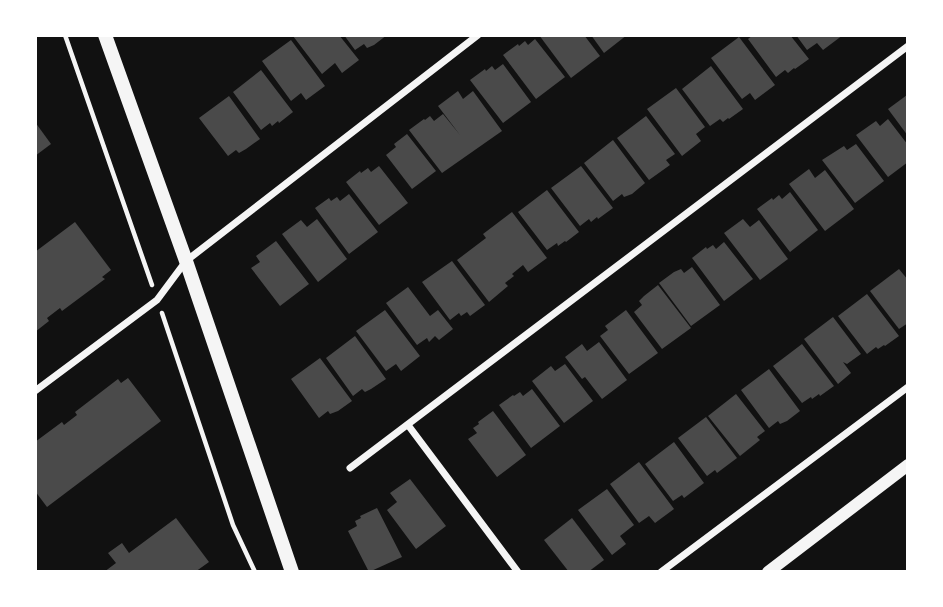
<svg xmlns="http://www.w3.org/2000/svg" width="943" height="607" viewBox="0 0 943 607" font-family="'Fira Sans',sans-serif">
	<style>
		.building { fill: #4a4a4a }
		.lines { fill: none; stroke-linecap: round; stroke-linejoin: round }
		.path { stroke: #f5f5f5; stroke-width: 4.5 }
		.minor { stroke: #f5f5f5; stroke-width: 7 }
		.tertiary { stroke: #f5f5f5; stroke-width: 12 }
		.secondary { stroke: #f5f5f5; stroke-width: 14 }
	</style>
	<rect width="100%" height="100%" fill="#111"/>
	<g class="building">
		<path d="M295,35H339L359,60L342,73L335,63L322,74L293,36Z"/>
		<path d="M344,35H387L374,45L367,48L364,44L355,50Z"/>
		<path d="M539,35H584L600,56L571,78Z"/>
		<path d="M591,35H627L604,53Z"/>
		<path d="M753,35H790L809,59L795,69L794,68L788,73L785,70L776,77L748,39Z"/>
		<path d="M796,35H843L823,50L817,43L807,50Z"/>
		<path d="M739,37L775,85L755,100L750,93L742,99L711,58Z"/>
		<path d="M535,39L565,77L536,99L503,55L518,44L519,46L525,41L528,45Z"/>
		<path d="M291,40L325,86L306,100L301,93L291,101L262,61Z"/>
		<path d="M503,64L531,102L503,123L470,80L485,69L486,71L492,66L495,70Z"/>
		<path d="M711,66L743,109L729,119L728,118L723,122L720,119L710,126L682,89Z"/>
		<path d="M261,70L293,112L279,123L278,121L272,126L270,123L261,130L233,92Z"/>
		<path d="M676,88L705,127L696,134L701,141L682,156L647,109Z"/>
		<path d="M458,91L463,99L473,91L502,131L442,173L409,130L424,119L425,120L430,116L434,121L443,114L460,135L438,106Z"/>
		<path d="M907,95L908,97V136L888,109Z"/>
		<path d="M229,96L260,139L246,149L239,153L236,150L228,156L199,118Z"/>
		<path d="M646,116L675,154L666,160L670,165L649,180L617,138Z"/>
		<path d="M888,119L908,145V162L888,177L856,135L876,121L880,126Z"/>
		<path d="M35,122L51,144L35,156Z"/>
		<path d="M407,134L436,171L412,189L386,155L396,147L394,144Z"/>
		<path d="M613,140L645,183L632,194L624,197L622,194L613,201L584,163Z"/>
		<path d="M856,144L884,181L855,203L822,160L844,146L847,150Z"/>
		<path d="M379,166L408,203L379,225L346,182L360,171L361,173L368,168L371,172Z"/>
		<path d="M581,166L613,208L598,219L597,217L591,222L589,219L580,226L551,188Z"/>
		<path d="M809,169L815,178L825,170L854,209L825,231L789,184Z"/>
		<path d="M547,190L579,232L566,242L565,241L558,246L557,243L547,250L518,212Z"/>
		<path d="M790,192L818,230L790,252L757,209L772,198L773,200L779,195L782,199Z"/>
		<path d="M349,194L378,232L349,254L315,208L329,198L331,201L337,197L340,201Z"/>
		<path d="M512,212L547,258L528,272L523,265L512,274L514,276L505,283L508,286L489,302L457,260L486,238L483,234Z"/>
		<path d="M317,219L347,259L318,282L282,234L301,220L307,227Z"/>
		<path d="M743,219L750,227L759,220L788,259L760,280L724,233Z"/>
		<path d="M75,222L111,270L102,277L105,279L62,311L60,308L47,318L49,321L35,332V252Z"/>
		<path d="M276,241L309,284L280,306L251,268L260,262L256,256Z"/>
		<path d="M724,242L753,279L724,301L692,258L706,247L707,249L713,245L716,249Z"/>
		<path d="M452,261L485,305L470,316L467,312L461,316L459,313L450,320L422,282Z"/>
		<path d="M692,267L720,305L691,326L659,283L674,272L681,269L684,273Z"/>
		<path d="M899,269L908,280V323L899,329L870,291Z"/>
		<path d="M658,285L691,328L662,349L634,312L642,305L639,301L644,296Z"/>
		<path d="M408,287L430,316L438,310L453,329L439,340L435,336L429,342L427,338L417,345L386,303Z"/>
		<path d="M867,294L899,336L885,346L884,345L878,349L876,347L867,354L838,316Z"/>
		<path d="M385,310L420,356L401,371L396,364L386,371L356,331Z"/>
		<path d="M626,310L658,353L629,374L600,336L608,330L605,326Z"/>
		<path d="M833,317L861,354L847,364L843,362L851,373L838,384L804,339Z"/>
		<path d="M355,336L386,379L371,389L365,392L362,389L353,396L326,358Z"/>
		<path d="M599,342L627,380L602,399L585,377L582,379L565,357L582,344L587,351Z"/>
		<path d="M802,344L834,386L820,396L819,394L812,399L811,397L802,403L773,366Z"/>
		<path d="M320,358L352,401L338,411L330,414L328,411L319,418L291,379Z"/>
		<path d="M565,364L593,401L564,423L532,381L551,366L555,371Z"/>
		<path d="M769,369L800,411L787,421L780,424L778,421L769,428L741,390Z"/>
		<path d="M128,378L161,421L47,507L35,491V442L62,422L64,425L77,415L75,412L118,379L121,383Z"/>
		<path d="M532,389L560,426L531,448L499,405L513,395L514,396L520,392L523,396Z"/>
		<path d="M736,394L765,431L757,437L760,440L740,456L708,416Z"/>
		<path d="M493,411L526,455L497,477L468,439L477,433L473,428L479,424L478,422Z"/>
		<path d="M706,417L737,458L717,473L715,470L707,476L678,438Z"/>
		<path d="M674,442L704,483L684,498L682,495L673,501L645,464Z"/>
		<path d="M639,462L674,509L655,523L649,516L639,523L610,484Z"/>
		<path d="M410,479L446,526L416,549L387,510L397,502L390,493Z"/>
		<path d="M607,489L634,525L620,536L626,544L612,555L578,510Z"/>
		<path d="M377,508L402,557L369,572L348,531L357,526L355,521L361,518L360,516Z"/>
		<path d="M176,518L209,562L195,572H104L116,563L108,553L122,543L129,553Z"/>
		<path d="M572,518L604,560L588,572H569L544,540Z"/>
	</g>
	<g class="lines">
		<g class="path">
			<path d="M65,35L152,285"/>
			<path d="M162,313L233,525L255,572"/>
		</g>
		<g class="minor">
			<path d="M35,391L157,300L186,261L478,35"/>
			<path d="M408,425L518,572"/>
			<path d="M350,468L908,46"/>
			<path d="M661,572L908,387"/>
		</g>
		<path class="tertiary" d="M768,572L908,465"/>
		<path class="secondary" d="M105,35L186,261L292,572"/>
	</g>
	<rect width="943" height="607" fill="none" stroke="#ffffff" stroke-width="74"/>
</svg>
